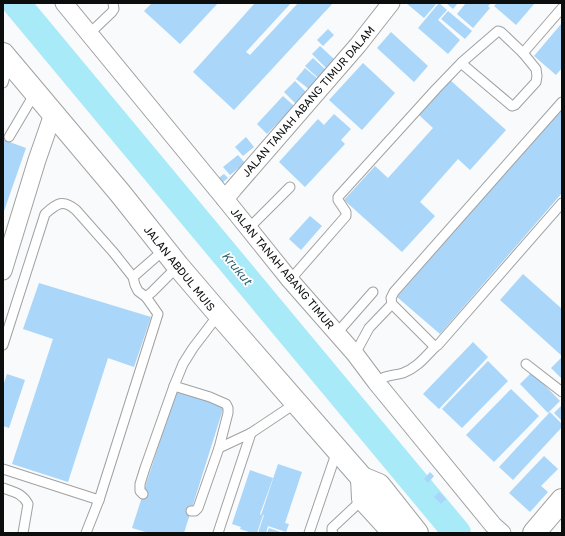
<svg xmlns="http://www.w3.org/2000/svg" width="565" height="536" viewBox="0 0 565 536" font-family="'Golos Text',sans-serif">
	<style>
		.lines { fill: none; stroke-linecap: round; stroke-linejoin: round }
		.river { stroke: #a9eaf8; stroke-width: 28 }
		.building { fill: #a9d6f9 }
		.service-casing { stroke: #a0a1a2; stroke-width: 11 }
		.minor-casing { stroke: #a0a1a2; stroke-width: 19 }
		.secondary-casing { stroke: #a0a1a2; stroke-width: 24 }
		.service { stroke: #fff; stroke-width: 9 }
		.minor { stroke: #fff; stroke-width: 17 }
		.secondary { stroke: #fff; stroke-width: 22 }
		.labels { text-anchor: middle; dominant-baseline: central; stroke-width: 3.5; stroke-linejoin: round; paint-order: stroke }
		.street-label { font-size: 11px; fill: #0c0d0d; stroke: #fff }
		.water-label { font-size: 12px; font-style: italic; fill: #2c5f6a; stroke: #fff }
	</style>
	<rect width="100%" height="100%" fill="#f8fafb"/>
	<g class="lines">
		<path class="river" d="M16,3L457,533"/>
	</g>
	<g class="building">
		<path d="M152,3H218L180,44L144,11Z"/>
		<path d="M255,3H291L246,52L250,55L298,3H333L234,110L193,72Z"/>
		<path d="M406,3H437L424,18Z"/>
		<path d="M439,3L447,10L438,20L460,40L448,54L418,28Z"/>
		<path d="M446,3H458L453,9Z"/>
		<path d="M466,3H491L488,6L490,8L473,28L457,14Z"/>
		<path d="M497,3H535L516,25L494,6Z"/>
		<path d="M448,11L472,31L465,39L441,19Z"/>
		<path d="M562,23V68L556,75L534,56Z"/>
		<path d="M328,29L334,35L323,46L317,40Z"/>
		<path d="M391,32L428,66L414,82L377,48Z"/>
		<path d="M320,46L335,60L327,69L312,54Z"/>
		<path d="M313,58L326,70L318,78L305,66Z"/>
		<path d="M363,63L395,93L362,130L329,100Z"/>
		<path d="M305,68L319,80L310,90L296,79Z"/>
		<path d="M450,80L506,130L470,170L458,159L420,202L435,216L402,252L344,200L375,166L388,178L433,128L419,115Z"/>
		<path d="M295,81L307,93L296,104L284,92Z"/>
		<path d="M283,96L294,106L267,134L257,124Z"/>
		<path d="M560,110L562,112V193L440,334L397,297Z"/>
		<path d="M334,114L351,129L341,140L345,144L305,187L279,162L318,119L324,125Z"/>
		<path d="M246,137L254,147L243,156L235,147Z"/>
		<path d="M4,140L26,148L3,214V144Z"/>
		<path d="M238,155L245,163L230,175L223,167Z"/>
		<path d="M224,174L228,178L217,187L213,182Z"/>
		<path d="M310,216L322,226L301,250L289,239Z"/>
		<path d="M523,274L562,309V356L500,300Z"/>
		<path d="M39,283L151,317L134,367L108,358L68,482L12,464L53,339L23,329Z"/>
		<path d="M473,342L488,357L439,409L423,394Z"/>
		<path d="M562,357V379L551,368Z"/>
		<path d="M488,361L508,381L462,428L442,409Z"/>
		<path d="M532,372L560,401L548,413L520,384Z"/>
		<path d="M7,374L25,380L9,428L3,426V386Z"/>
		<path d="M511,389L539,416L494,462L466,435Z"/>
		<path d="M176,391L224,406L184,533H149L132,528Z"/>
		<path d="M562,405V421L554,413Z"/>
		<path d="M550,412L562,424V427L513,480L499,467Z"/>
		<path d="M544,456L558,469L541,486L548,492L530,512L509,493Z"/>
		<path d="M278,464L302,472L285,523L289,524L286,532L268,526L266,533H258L264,515H263L257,533H252L240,529L241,527L232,524L250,470L273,478L260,514L261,515Z"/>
		<path d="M430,472L434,476L428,483L424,479Z"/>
		<path d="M439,492L446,499L441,504L434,497Z"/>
		<path d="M269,528L283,533H267Z"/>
	</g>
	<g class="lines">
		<g class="service-casing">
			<g id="service">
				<path d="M89,34L112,12L114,9L113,3"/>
				<path d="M523,53L562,8"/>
				<path d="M3,83L9,63"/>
				<path d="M562,102L394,292L391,298L392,304L435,347L438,345L562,203"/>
				<path d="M9,137L35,93"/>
				<path d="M249,228L290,187"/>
				<path d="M133,277L165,249"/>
				<path d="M290,280L346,216V212L338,200V197L436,89L461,63L498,31L501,32L523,53L536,69L537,76L536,82L515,105L512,106L461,63"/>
				<path d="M146,297L152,292L178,266"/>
				<path d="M337,333L373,292"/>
				<path d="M3,345L45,214C57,203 63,199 76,210L114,253L133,277L135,285L138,291L146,297L158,314L99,500L86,533"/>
				<path d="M355,354L369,328L392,304"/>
				<path d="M526,364L562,392"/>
				<path d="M376,382C385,375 392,376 403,373C417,368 425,357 435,347"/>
				<path d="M219,448L251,433L296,403"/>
				<path d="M3,469L99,500"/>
				<path d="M3,488C14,492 22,493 28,504L23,533"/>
				<path d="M143,494L140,491V484L145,468L174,386"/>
				<path d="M191,511H195L198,508L219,448L228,413V408L226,404L210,397L174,386L183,364L193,348L219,314"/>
				<path d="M218,533L251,433"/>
				<path d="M309,533L337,451"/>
				<path d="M333,533L332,532V528L363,499"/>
			</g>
		</g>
		<g class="minor-casing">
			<g id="minor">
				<path d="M64,3L225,199L290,280L355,354L376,382L493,525L502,533"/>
				<path d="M225,199L234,188L358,45L391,3"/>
				<path d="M3,271L37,160L53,114"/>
			</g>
		</g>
		<g class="secondary-casing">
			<g id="secondary">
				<path d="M3,54L120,193L178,266L219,314L362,478L379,485L417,533"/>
				<path d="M362,478L363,499L394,533"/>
				<path d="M534,533L562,500"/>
			</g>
		</g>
		<use href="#service" class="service"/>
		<use href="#minor" class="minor"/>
		<use href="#secondary" class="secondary"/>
	</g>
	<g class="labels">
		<g class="street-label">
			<text transform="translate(308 101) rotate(-49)">JALAN TANAH ABANG TIMUR DALAM</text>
			<text transform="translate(180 268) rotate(51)">JALAN ABDUL MUIS</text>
			<text transform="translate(283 268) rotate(50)">JALAN TANAH ABANG TIMUR</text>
		</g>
		<g class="water-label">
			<text transform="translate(237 268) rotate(50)">Krukut</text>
		</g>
	</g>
	<rect width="565" height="536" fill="none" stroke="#0c0d0d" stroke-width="8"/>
</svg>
